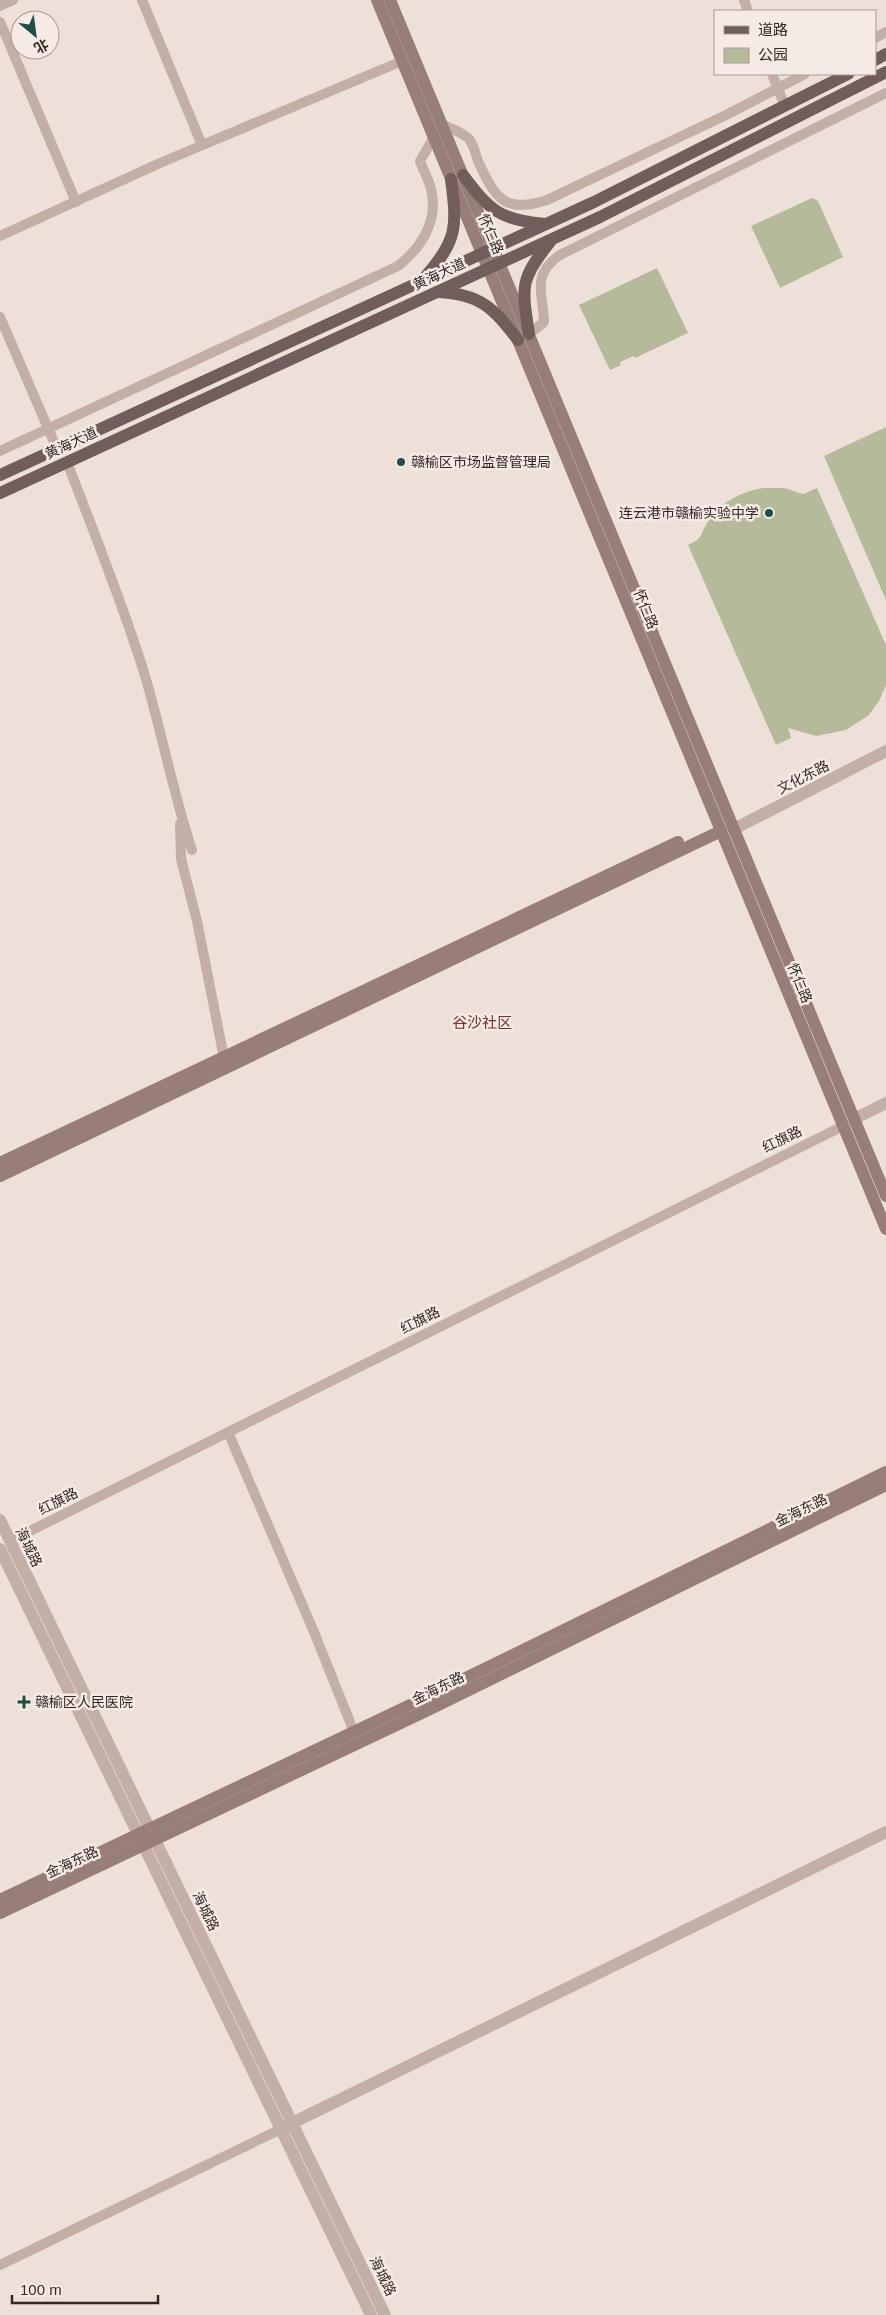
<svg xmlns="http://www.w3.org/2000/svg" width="886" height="2315" viewBox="0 0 886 2315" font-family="Arial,'Noto Sans SC',sans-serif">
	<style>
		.green { fill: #b5ba9a }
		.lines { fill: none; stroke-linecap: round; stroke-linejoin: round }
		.minor { stroke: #c4afa6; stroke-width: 10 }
		.tertiary { stroke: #c4afa6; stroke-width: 12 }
		.secondary { stroke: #977e78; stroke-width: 12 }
		.primary { stroke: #715d59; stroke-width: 12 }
		.poi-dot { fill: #214d49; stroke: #f6ebe4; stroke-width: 2 }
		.labels { text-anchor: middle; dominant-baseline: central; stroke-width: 5; stroke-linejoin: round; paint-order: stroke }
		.street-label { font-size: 14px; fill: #312826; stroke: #f6ebe4 }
		.poi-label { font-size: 14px; fill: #312826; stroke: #f6ebe4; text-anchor: start }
		.neighbourhood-label { font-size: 15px; fill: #762e28; stroke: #f6ebe4 }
	</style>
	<rect width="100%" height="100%" fill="#ede0d8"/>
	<g class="green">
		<path d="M812,198L818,201L843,257L780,288L751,226Z"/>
		<path d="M657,268L688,333L635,358L634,356L620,362L621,365L610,370L579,305Z"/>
		<path d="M886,427V600L824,456Z"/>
		<path d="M764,488H784L803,494L817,488L886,645V685L879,701L869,715L846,730L816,736L788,728L791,738L776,745L688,545C704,538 699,535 708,522C721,502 741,491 764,488Z"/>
	</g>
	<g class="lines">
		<g class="minor">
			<path d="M142,0L202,145"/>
			<path d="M744,0L748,11"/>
			<path d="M0,6L13,0"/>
			<path d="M0,22L76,202"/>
			<path d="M875,38L886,32"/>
			<path d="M772,74L785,106"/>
			<path d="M442,124C449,128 464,133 469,139C473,144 476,154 478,161C495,198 504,214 547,200L726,115L805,74"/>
			<path d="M0,236L160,163L402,61"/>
			<path d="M0,317L57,449"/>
			<path d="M529,334L544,322C543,293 531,275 560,255L886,93"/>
			<path d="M0,451L398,266C421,248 439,221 431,189C429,180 423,170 420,161L434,137"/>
			<path d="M67,462C93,530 120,597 142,666C161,727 172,790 192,850"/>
			<path d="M180,824L181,859L197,921L224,1058"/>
			<path d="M228,1432L314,1632L354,1732"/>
			<path d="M10,1541L843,1126"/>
			<path d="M0,2265L281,2129"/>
		</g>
		<g class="tertiary">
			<path d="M734,829L886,751"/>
			<path d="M854,1119L886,1103"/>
			<path d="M0,1520L385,2315"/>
			<path d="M0,1549L371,2315"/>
			<path d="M284,2127L886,1832"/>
		</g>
		<g class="secondary">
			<path d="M377,0L886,1229"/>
			<path d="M390,0L886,1196"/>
			<path d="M0,1163L678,842"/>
			<path d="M0,1176L721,831"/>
			<path d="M0,1900L423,1699L886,1472"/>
			<path d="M0,1913L428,1710L886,1485"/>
		</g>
		<g class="primary">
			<path d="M875,60L886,54"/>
			<path d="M463,175C490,211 500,220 545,224"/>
			<path d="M425,277C458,240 457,226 451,179"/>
			<path d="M438,292C481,294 493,308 518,340"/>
			<path d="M529,334C522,287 519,280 550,242"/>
			<path d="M0,475L594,202L848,74"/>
			<path d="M0,493L600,217L886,72"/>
		</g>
	</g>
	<g class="poi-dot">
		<circle cx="401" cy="462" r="5"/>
		<circle cx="769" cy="513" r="5"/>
		<path d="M21.5 1694.5h5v5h5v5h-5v5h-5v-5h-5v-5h5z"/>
	</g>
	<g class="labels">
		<g class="street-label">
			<text transform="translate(491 234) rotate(67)">怀仁路</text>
			<text transform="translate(439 274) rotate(-25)">黄海大道</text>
			<text transform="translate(71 443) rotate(-25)">黄海大道</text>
			<text transform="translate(646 609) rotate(68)">怀仁路</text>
			<text transform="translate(803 777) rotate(-27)">文化东路</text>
			<text transform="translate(800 983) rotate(68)">怀仁路</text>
			<text transform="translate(782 1139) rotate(-26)">红旗路</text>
			<text transform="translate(420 1320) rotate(-27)">红旗路</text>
			<text transform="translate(58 1501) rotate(-27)">红旗路</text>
			<text transform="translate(801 1510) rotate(-26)">金海东路</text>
			<text transform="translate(29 1547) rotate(64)">海城路</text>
			<text transform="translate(438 1688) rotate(-26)">金海东路</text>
			<text transform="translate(72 1862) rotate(-25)">金海东路</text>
			<text transform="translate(206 1911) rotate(64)">海城路</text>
			<text transform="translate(383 2276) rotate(64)">海城路</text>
		</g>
		<g class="poi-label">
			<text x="411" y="462">赣榆区市场监督管理局</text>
			<text x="759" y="513" text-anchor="end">连云港市赣榆实验中学</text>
			<text x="35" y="1702">赣榆区人民医院</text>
		</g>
		<g class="neighbourhood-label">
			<text x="482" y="1022">谷沙社区</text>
		</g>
	</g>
	<rect x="714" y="10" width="162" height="65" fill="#f6ebe4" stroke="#a79d98"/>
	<rect x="724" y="26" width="25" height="8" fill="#715d59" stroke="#a79d98"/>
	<text x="758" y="35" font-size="15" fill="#312826">道路</text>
	<rect x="724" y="48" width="25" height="15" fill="#b5ba9a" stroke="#a79d98"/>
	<text x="758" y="60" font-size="15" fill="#312826">公园</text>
	<g transform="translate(35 35) rotate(151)"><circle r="24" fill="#f6ebe4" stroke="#a79d98"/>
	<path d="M0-4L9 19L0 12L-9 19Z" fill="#214d49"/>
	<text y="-8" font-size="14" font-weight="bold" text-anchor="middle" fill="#312826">北</text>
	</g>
	<path d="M12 2295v8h146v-8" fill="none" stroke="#312826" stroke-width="2.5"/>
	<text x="20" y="2295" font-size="15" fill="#312826" stroke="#f6ebe4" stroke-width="4" paint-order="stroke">100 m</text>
</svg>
